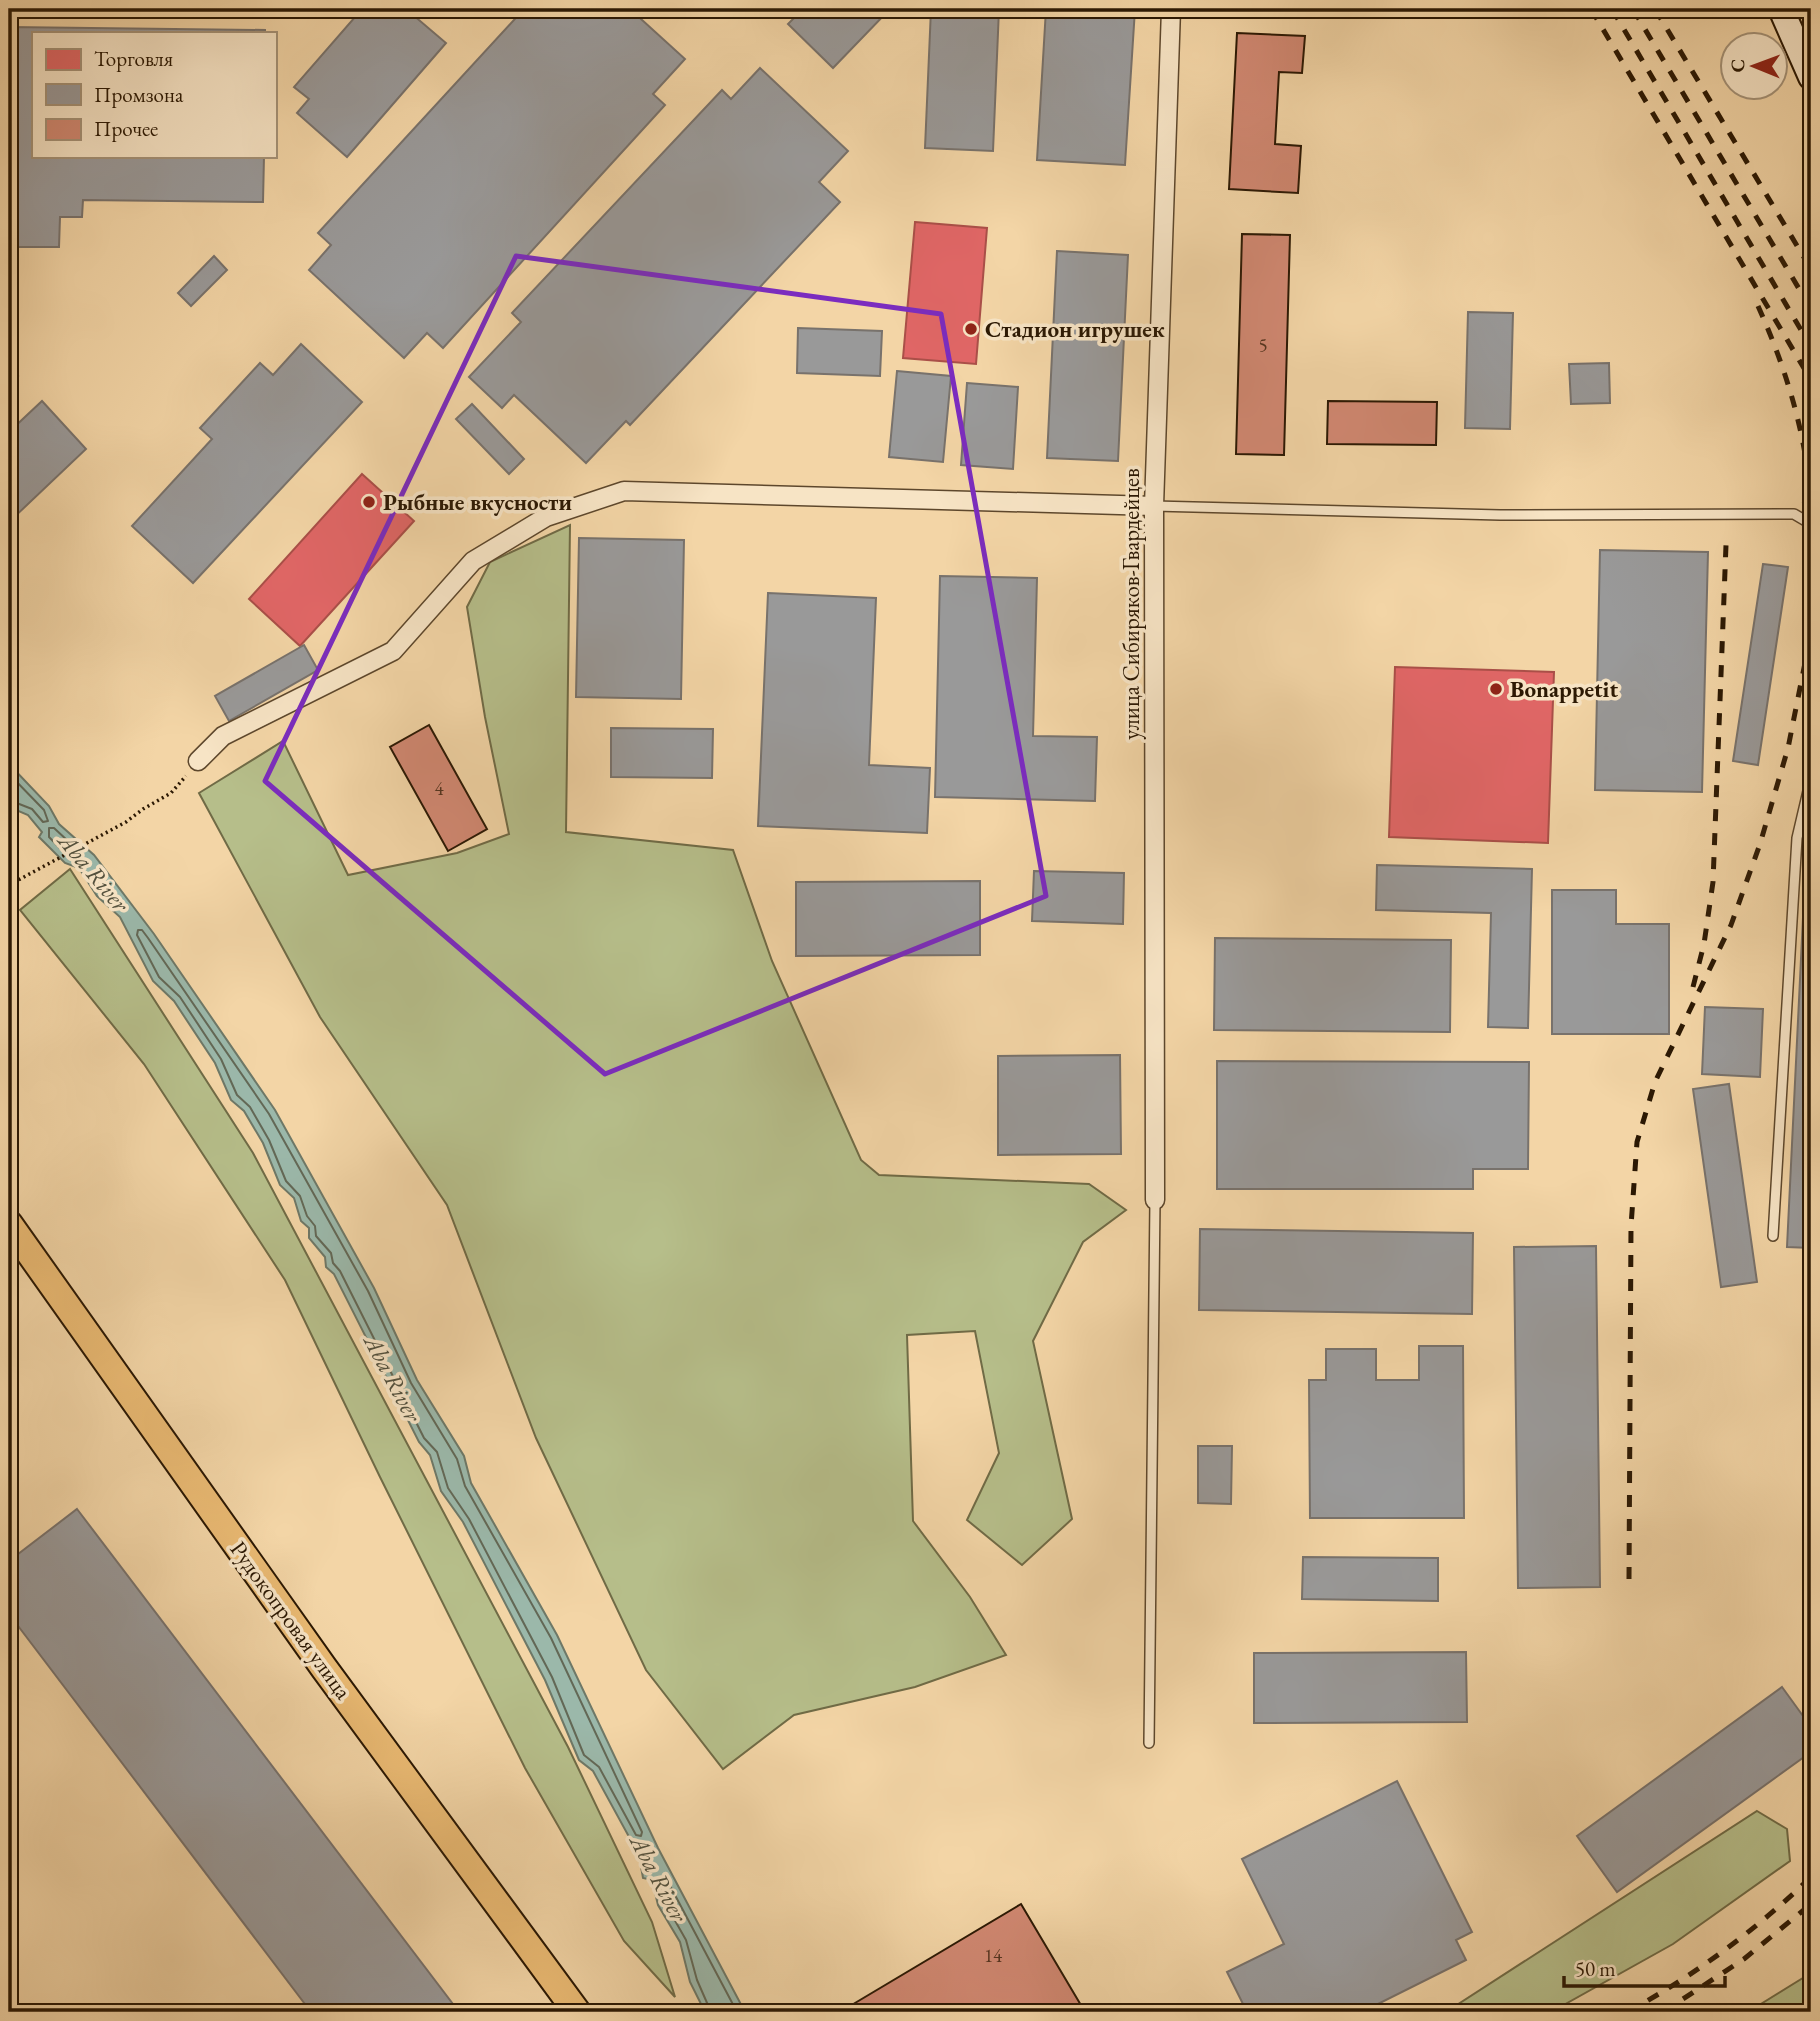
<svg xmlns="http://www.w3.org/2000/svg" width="1820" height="2021" viewBox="0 0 1820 2021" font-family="'EB Garamond',serif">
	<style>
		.green { fill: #b6be8a; stroke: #706b46; stroke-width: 2 }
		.water { fill: #9bb8aa; stroke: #6e7867; stroke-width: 2 }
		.shops { fill: #e06666; stroke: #aa4f48; stroke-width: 2 }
		.industry { fill: #999; stroke: #78726c; stroke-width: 2 }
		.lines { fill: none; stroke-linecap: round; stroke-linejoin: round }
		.shore { stroke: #636856; stroke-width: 2 }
		.building { fill: #d18872; stroke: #2b1803; stroke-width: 2 }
		.service-casing { stroke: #5d472c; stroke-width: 12 }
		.minor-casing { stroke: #5d472c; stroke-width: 21 }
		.secondary-casing { stroke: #2b1803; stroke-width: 28 }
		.primary-casing { stroke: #2b1803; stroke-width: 30 }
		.path { stroke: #2b1803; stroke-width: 3.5; stroke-dasharray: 2 3.5; stroke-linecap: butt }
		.service { stroke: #f7e4c5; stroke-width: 9 }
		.minor { stroke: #f7e4c5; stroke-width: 18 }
		.secondary { stroke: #f7e4c5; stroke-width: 24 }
		.primary { stroke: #eaba73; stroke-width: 26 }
		.rail { stroke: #2b1803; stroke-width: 5; stroke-dasharray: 12 12; stroke-linecap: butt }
		.marked { fill: none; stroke: #7b2cbf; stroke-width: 5; stroke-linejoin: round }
		.poi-dot { fill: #8f2418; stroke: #f7e4c5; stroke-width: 2.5 }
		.labels { text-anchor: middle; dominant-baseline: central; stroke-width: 7; stroke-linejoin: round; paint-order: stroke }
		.number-label { font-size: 19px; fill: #54341f }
		.poi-label { font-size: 23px; font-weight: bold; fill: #2b1803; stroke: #f7e4c5; text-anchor: start }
		.street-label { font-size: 23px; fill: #2b1803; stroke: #f7e4c5 }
		.water-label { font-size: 24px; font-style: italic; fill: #52503d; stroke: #f7e4c5 }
	</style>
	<rect width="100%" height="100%" fill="#f3d5a6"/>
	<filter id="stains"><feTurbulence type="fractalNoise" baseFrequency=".00286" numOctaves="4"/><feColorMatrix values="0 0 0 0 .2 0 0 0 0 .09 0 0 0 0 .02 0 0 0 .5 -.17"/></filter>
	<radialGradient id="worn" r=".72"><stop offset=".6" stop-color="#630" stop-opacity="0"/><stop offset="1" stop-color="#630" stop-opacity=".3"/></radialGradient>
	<g class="green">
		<path d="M570,525L566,832L733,850L772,961L861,1160L879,1175L1089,1184L1126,1210L1083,1242L1033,1341L1072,1519L1022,1565L967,1520L999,1453L975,1331L907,1335L913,1521L970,1597L1006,1655L915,1687L794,1715L723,1769L646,1670L536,1438L447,1205L320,1017L199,793L283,741L348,875L457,853L509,834L485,717L467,607L490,562Z"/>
		<path d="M70,869L253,1153L568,1747L652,1922L675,1997L624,1941L525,1768L380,1477L285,1280L144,1064L20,910Z"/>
		<path d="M1757,1811L1787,1829L1790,1861L1673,1944L1551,2012H1446Z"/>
		<path d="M1811,1973V2012H1748Z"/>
	</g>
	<path class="water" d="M9,764L49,806L59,824L94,855L154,934L275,1110L374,1288L417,1380L464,1456L471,1483L557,1635L658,1848L745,2012H705L690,1982L680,1942L658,1905L652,1880L643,1878L639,1855L593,1771L579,1760L545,1680L463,1522L441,1491L430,1455L419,1442L334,1274L326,1267L325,1257L309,1238V1228L301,1221L294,1198L280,1185L263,1143L244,1111L231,1100L215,1063L174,1001L153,981L120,917L97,896L79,868L65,863L39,837L42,832L28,815L9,807L11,798L9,797Z"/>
	<g class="shops">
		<path d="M915,222L987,228L976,364L903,358Z"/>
		<path d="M362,474L414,521L300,646L249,599Z"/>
		<path d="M1395,667L1554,672L1548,843L1389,837Z"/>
	</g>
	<g class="industry">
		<path d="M362,9H383L393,17L401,9H406L446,43L347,157L297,113L309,99L294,87Z"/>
		<path d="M524,9H534L537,12L540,9H630L685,59L653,94L665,105L443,348L427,333L404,358L309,270L331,245L318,233Z"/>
		<path d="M803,9H888L889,10L833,68L788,24Z"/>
		<path d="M931,9H999L993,151L925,148Z"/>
		<path d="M1046,9H1135L1125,165L1037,160Z"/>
		<path d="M9,27L265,30V33H33V156H264L263,202L83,200L82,217H60L59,247H9Z"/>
		<path d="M760,68L848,151L819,182L840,202L630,425L626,421L586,463L514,395L502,408L469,377L521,322L512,313L722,90L731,99Z"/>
		<path d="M1057,251L1128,255L1118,461L1047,458Z"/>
		<path d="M214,256L227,270L191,306L178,293Z"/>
		<path d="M1468,312L1513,313L1510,429L1465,428Z"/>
		<path d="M798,328L882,331L880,376L797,373Z"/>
		<path d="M301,344L362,402L193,583L132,526L212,439L200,428L260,363L273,375Z"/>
		<path d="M1609,363L1610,403L1571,404L1569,364Z"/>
		<path d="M9,366L18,376L9,385Z"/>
		<path d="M897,371L951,376L943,462L889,457Z"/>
		<path d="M967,383L1018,387L1013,469L961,465Z"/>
		<path d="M42,401L86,449L9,522V432Z"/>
		<path d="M472,404L524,459L509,474L456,419Z"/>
		<path d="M579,538L684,540L681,699L576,697Z"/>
		<path d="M1600,550L1708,552L1702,792L1595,790Z"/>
		<path d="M1763,564L1788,567L1758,765L1733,761Z"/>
		<path d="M940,576L1037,578L1033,736L1097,737L1095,801L935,797Z"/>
		<path d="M768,593L876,598L869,765L930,768L927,833L758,826Z"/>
		<path d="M304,645L318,670L229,721L215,696Z"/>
		<path d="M611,728L713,729L712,778L611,777Z"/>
		<path d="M1806,856L1811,857V1248L1787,1247Z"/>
		<path d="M1377,865L1532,869L1528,1028L1488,1027L1491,913L1376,910Z"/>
		<path d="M1034,871L1124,873L1123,924L1032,921Z"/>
		<path d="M980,881V955L796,956V882Z"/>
		<path d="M1552,890H1616V924H1669V1034H1552Z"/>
		<path d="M1215,938L1451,940L1450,1032L1214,1030Z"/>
		<path d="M1705,1007L1763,1009L1760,1077L1702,1074Z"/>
		<path d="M1120,1055L1121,1154L998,1155V1056Z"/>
		<path d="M1217,1061L1529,1062L1528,1169H1473V1189H1217Z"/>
		<path d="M1729,1084L1757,1282L1721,1287L1693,1089Z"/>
		<path d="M1200,1229L1473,1233L1472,1314L1199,1310Z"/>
		<path d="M1596,1246L1600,1587L1518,1588L1514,1247Z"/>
		<path d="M1419,1346H1463L1464,1518H1310L1309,1380H1326V1349H1376V1380H1419Z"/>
		<path d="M1198,1446H1232L1231,1504L1198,1503Z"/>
		<path d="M77,1509L459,2012H311L9,1614V1586L17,1580L9,1569V1561Z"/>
		<path d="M1303,1557L1438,1558V1601L1302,1599Z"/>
		<path d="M1466,1652L1467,1722L1254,1723V1653Z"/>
		<path d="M1782,1687L1811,1727V1752L1617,1892L1577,1836Z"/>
		<path d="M1397,1781L1472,1932L1456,1940L1466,1960L1362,2012H1247L1227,1972L1284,1944L1242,1859Z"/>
	</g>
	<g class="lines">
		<g class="shore">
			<path d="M9,774L44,810L48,821L43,822L32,809L9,800"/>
			<path d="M49,828H54L83,855V860C68,860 59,847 49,837Z"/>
			<path d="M138,930H142L148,938L269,1114L368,1291L411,1383L457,1459L465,1486L551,1638L642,1832L641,1836L636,1835L599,1767L584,1755L552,1677L469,1519L448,1488L437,1452L424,1438L340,1271L333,1263L331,1253L316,1236L315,1226L307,1216L300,1196L286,1181L269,1140L250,1107L237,1095L221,1059L180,997L159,977L137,935Z"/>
			<path d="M711,2012L697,1980L686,1940L665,1903L660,1882L663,1878L667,1880L737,2012"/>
		</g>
	</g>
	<g class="building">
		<path d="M1237,33L1305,36L1302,73L1279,72L1275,144L1301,146L1298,193L1229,189Z"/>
		<path d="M1242,234L1290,235L1284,455L1236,454Z"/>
		<path d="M1328,401L1437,402L1436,445L1327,444Z"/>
		<path d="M429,725L487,829L448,851L390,747Z"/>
		<path d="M1021,1904L1085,2012H854L850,2006Z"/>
	</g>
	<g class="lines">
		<g class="service-casing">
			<g id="service">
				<path d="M1154,506L1500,515L1794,514L1811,524"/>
				<path d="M1773,1236L1797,838L1811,778"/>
				<path d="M1149,1743L1155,1200"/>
			</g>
		</g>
		<g class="minor-casing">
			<g id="minor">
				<path d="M198,761L223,736L393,651L473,561L546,517L624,491L1154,506"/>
				<path d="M1155,1200L1154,506L1171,9"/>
			</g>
		</g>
		<g class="secondary-casing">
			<path id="secondary" d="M1781,9L1811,77"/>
		</g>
		<g class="primary-casing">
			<path id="primary" d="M9,1224L324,1668L577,2012"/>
		</g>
		<g class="path">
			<path d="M1803,504L1811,496"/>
			<path d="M9,885L126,822L143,809L171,793L186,776"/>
		</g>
		<use href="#service" class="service"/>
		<use href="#minor" class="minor"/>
		<use href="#secondary" class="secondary"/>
		<use href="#primary" class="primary"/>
		<g class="rail">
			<path d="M1591,9L1811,380"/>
			<path d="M1612,9L1811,347"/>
			<path d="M1633,9L1811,309"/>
			<path d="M1655,9L1811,269"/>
			<path d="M1758,306C1786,368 1807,436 1811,505"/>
			<path d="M1693,987L1704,944L1713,882L1726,545"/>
			<path d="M1629,1579L1631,1226L1637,1142L1655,1082L1731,925L1760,844L1788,748L1807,653L1811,608"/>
			<path d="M1627,2012C1694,1976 1756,1930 1811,1877"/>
			<path d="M1663,2012L1744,1959L1811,1904"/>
		</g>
	</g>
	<path class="marked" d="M516,256L941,314L1046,896L605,1074L265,781Z"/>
	<g class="poi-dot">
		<circle cx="971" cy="329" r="7"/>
		<circle cx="369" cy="502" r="7"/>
		<circle cx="1496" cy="689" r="7"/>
	</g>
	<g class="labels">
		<g class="number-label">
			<text x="1263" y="345">5</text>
			<text x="439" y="788">4</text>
			<text x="993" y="1955">14</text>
		</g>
		<g class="poi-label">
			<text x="985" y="329">Стадион игрушек</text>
			<text x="383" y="502">Рыбные вкусности</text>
			<text x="1510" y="689">Bonappetit</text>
		</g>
		<g class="street-label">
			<text transform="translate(1131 604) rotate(-90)">улица Сибиряков-Гвардейцев</text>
			<text transform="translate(291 1620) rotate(54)">Рудокопровая улица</text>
		</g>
		<g class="water-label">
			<text transform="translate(94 872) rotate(50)">Aba River</text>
			<text transform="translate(393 1378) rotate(62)">Aba River</text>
			<text transform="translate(659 1878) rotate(62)">Aba River</text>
		</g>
	</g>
	<rect width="1820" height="2021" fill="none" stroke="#f3d5a6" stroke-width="35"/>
	<rect x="10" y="10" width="1799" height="2000" fill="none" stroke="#2b1803" stroke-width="3.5"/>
	<rect x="18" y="18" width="1785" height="1986" fill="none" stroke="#2b1803" stroke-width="2"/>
	<rect x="32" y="32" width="245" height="126" fill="#f7e4c5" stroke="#a59277" stroke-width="2"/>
	<rect x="46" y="49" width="35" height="21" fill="#e06666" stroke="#a59277" stroke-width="2"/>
	<text x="94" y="66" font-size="21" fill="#2b1803">Торговля</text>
	<rect x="46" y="84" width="35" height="21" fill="#999999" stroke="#a59277" stroke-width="2"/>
	<text x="94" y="102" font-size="21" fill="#2b1803">Промзона</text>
	<rect x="46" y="119" width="35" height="21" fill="#d18872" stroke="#a59277" stroke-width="2"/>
	<text x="94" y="136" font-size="21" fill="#2b1803">Прочее</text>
	<g transform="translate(1754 66) rotate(271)"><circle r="33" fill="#f7e4c5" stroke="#a59277" stroke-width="2"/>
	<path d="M0-5L12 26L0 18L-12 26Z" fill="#8f2418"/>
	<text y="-10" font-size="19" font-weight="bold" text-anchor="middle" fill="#2b1803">С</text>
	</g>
	<path d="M1564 1976v10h161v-10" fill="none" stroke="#2b1803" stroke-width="3.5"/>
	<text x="1575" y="1976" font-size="21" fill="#2b1803" stroke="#f7e4c5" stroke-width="5" paint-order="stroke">50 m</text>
	<rect width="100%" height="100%" filter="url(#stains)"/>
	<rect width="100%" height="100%" fill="url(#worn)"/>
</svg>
